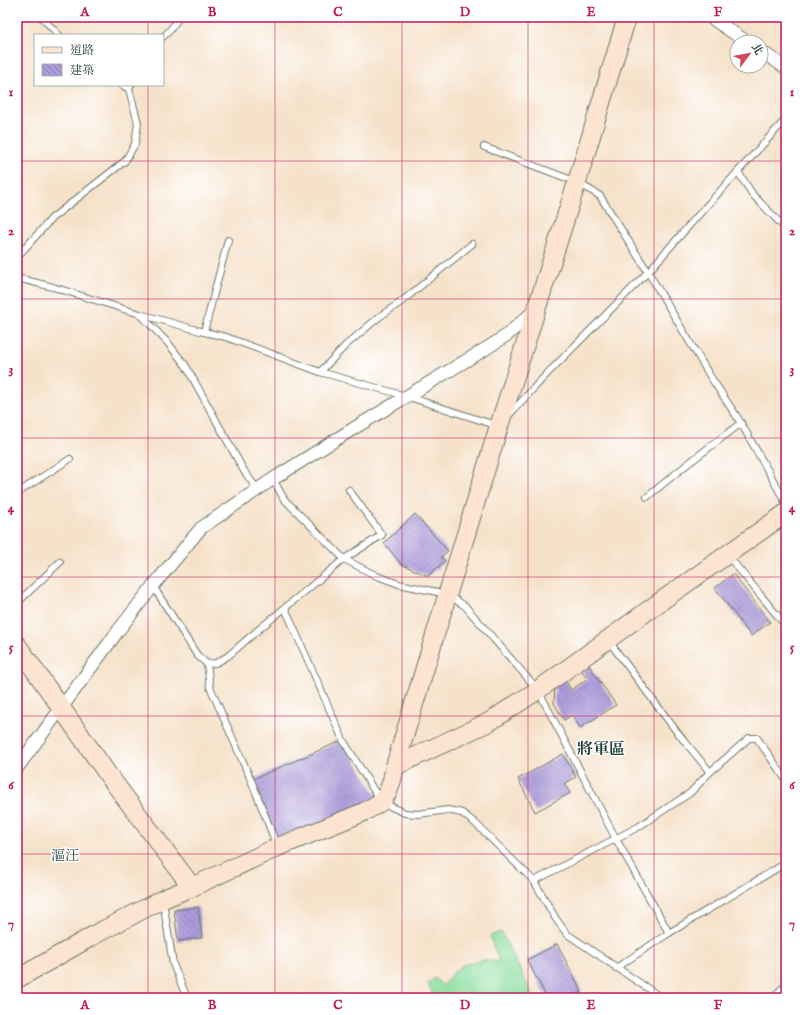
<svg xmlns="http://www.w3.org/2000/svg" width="803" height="1015" viewBox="0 0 803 1015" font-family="'IM FELL English','Noto Serif TC',serif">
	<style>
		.pitch { fill: #8cde9e; stroke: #568e69 }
		.building { fill: url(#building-back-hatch) }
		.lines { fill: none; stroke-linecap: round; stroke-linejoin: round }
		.lane-casing { stroke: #6a7768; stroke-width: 8 }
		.street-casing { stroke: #6a7768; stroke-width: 14 }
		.secondary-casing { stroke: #6a7768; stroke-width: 20 }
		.lane { stroke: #fff; stroke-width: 6 }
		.street { stroke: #fff; stroke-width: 12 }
		.secondary { stroke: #fde4d1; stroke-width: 18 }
		.grid { fill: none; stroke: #c2185b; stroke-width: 1; stroke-opacity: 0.55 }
		.labels { text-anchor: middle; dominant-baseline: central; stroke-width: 3; stroke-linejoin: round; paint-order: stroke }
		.quarter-label { font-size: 14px; fill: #1f3d34; stroke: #fff }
		.district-label { font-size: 16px; font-weight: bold; fill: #1f3d34; stroke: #fff }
		.neatline { fill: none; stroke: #c2185b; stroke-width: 1.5 }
		.grid-label { font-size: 13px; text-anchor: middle; font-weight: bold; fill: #c2185b }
	</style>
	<defs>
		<pattern id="building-back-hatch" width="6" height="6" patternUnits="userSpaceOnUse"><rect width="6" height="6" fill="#ac9bdb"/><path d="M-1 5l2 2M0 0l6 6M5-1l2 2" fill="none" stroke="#8b80b2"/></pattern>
	</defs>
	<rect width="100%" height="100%" fill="#fff"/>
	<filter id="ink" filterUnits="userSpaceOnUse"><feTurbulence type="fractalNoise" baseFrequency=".025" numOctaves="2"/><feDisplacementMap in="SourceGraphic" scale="8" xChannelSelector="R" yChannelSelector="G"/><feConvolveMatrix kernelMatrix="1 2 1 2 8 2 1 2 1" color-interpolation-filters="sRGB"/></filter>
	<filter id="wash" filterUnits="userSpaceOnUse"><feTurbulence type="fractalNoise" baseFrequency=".012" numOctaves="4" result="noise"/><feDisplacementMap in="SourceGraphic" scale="16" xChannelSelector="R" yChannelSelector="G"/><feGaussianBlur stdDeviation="0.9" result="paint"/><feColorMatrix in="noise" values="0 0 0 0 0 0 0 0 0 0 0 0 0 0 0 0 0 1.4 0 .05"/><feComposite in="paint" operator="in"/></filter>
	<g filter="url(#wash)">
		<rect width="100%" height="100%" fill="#f6e2ca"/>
		<path class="pitch" d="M501,932L534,998H435L428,984L435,978L443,986L453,973L463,965L483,960L499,962L490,936Z"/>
		<g id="blocks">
			<g class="building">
				<path d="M415,514L448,551L441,557L445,561L428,576L401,564L384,543Z"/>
				<path d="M733,574L770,622L751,636L715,588Z"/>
				<path d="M588,664L616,705L580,728L572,715L564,720L554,703L555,685L565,679L571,690L587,679L581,669Z"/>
				<path d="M343,740L381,802L278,847L251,780Z"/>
				<path d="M563,754L576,777L564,784L570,793L535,812L518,779Z"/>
				<path d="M198,907L202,938L178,941L174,910Z"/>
				<path d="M557,944L582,992L570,998H547L527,960Z"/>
			</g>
		</g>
	</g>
	<g filter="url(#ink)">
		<use href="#blocks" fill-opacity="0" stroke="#6a7768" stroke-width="1"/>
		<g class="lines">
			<g class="lane-casing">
				<g id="lane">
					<path d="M41,17L59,35"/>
					<path d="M163,37L170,30L178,19V17"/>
					<path d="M122,85L129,89"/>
					<path d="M484,147L577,182L600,196L648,272L710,376L741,423L786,503"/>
					<path d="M738,172L753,195L786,229"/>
					<path d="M17,257L52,218L125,161L135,144L138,123L129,89L131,85"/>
					<path d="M17,278L53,287L140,314L204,332L226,337L320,372L406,396L498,426"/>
					<path d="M141,315L168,343L186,366L244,471L257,489"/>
					<path d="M204,332L228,240"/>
					<path d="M320,372L346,345L379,317L401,302L472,244"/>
					<path d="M508,416L544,377L648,272L701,212L786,119"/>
					<path d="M273,479L284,499L344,559L377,576L399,584L447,594L465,606L538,690L616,839L669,933"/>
					<path d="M17,493L70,459"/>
					<path d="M647,497L685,466L741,423"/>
					<path d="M729,557L786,626"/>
					<path d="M153,586L197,655L207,664L210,687L251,780L277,846"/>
					<path d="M17,603L60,562"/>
					<path d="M285,608L343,740L381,802L405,813L418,814L448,810L462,813L475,823L534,881L556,919L567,934L662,998"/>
					<path d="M608,640L677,732L710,772"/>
					<path d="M207,664L216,663L228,656L258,630L344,559L382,535L349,490"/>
					<path d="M534,881L638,827L690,793L710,772L749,738H757L786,780"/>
					<path d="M163,901L173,964L187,998"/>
					<path d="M616,968L669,933L786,863"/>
					<path d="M772,998L786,985"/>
				</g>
			</g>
			<g class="street-casing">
				<g id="street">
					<path d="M710,17L747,42"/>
					<path d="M761,51L786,68"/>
					<path d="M17,768L118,631L153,586L201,528L273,479L356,427L487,348L507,335L534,311"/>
				</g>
			</g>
			<g class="secondary-casing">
				<g id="secondary">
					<path d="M17,645L109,776L192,887"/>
					<path d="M395,766L489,722L538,690L657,604L786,513"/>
					<path d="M17,979L96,934L163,899L192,887L278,847L364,812L381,802L388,792L392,780L395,766L499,426L577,182L627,17"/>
				</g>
			</g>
			<use href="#lane" class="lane"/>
			<use href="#street" class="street"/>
			<use href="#secondary" class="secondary"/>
		</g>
	</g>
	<path class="grid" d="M148,17V35M275,17V998M402,17V998M528,17V998M654,17V998M148,85V998M17,161H786M17,299H786M17,438H786M17,577H786M17,716H786M17,854H786"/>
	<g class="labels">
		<g class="quarter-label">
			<text x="65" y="856">漚汪</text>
		</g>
		<g class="district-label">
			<text x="601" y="750">將軍區</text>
		</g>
	</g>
	<rect width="803" height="1015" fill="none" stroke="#fff" stroke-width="44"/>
	<rect x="34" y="34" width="130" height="52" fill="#ffffff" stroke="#a5b1ae"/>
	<rect x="42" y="47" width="20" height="6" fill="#fde4d1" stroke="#a5b1ae"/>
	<text x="70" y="54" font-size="12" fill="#1f3d34">道路</text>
	<rect x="42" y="64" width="20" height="12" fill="url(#building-back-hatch)" stroke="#a5b1ae"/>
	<text x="70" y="74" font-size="12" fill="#1f3d34">建築</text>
	<g transform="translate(749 54) rotate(58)"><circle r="19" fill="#ffffff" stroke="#a5b1ae"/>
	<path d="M0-3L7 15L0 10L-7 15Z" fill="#d1495b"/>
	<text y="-6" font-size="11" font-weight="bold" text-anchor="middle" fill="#1f3d34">北</text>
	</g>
	<rect x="22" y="22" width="759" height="971" class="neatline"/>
	<g class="grid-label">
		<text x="85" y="16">A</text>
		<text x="212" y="16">B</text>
		<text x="338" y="16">C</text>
		<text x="465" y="16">D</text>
		<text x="591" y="16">E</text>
		<text x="718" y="16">F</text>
		<text x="11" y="96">1</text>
		<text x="792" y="96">1</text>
		<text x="11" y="235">2</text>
		<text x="792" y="235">2</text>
		<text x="11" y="373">3</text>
		<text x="792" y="373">3</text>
		<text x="11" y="512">4</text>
		<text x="792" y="512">4</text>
		<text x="11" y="651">5</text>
		<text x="792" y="651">5</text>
		<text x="11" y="789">6</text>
		<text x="792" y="789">6</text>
		<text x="11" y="928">7</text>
		<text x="792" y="928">7</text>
		<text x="85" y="1009">A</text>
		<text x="212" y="1009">B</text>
		<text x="338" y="1009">C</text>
		<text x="465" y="1009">D</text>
		<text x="591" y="1009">E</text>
		<text x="718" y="1009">F</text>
	</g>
</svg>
